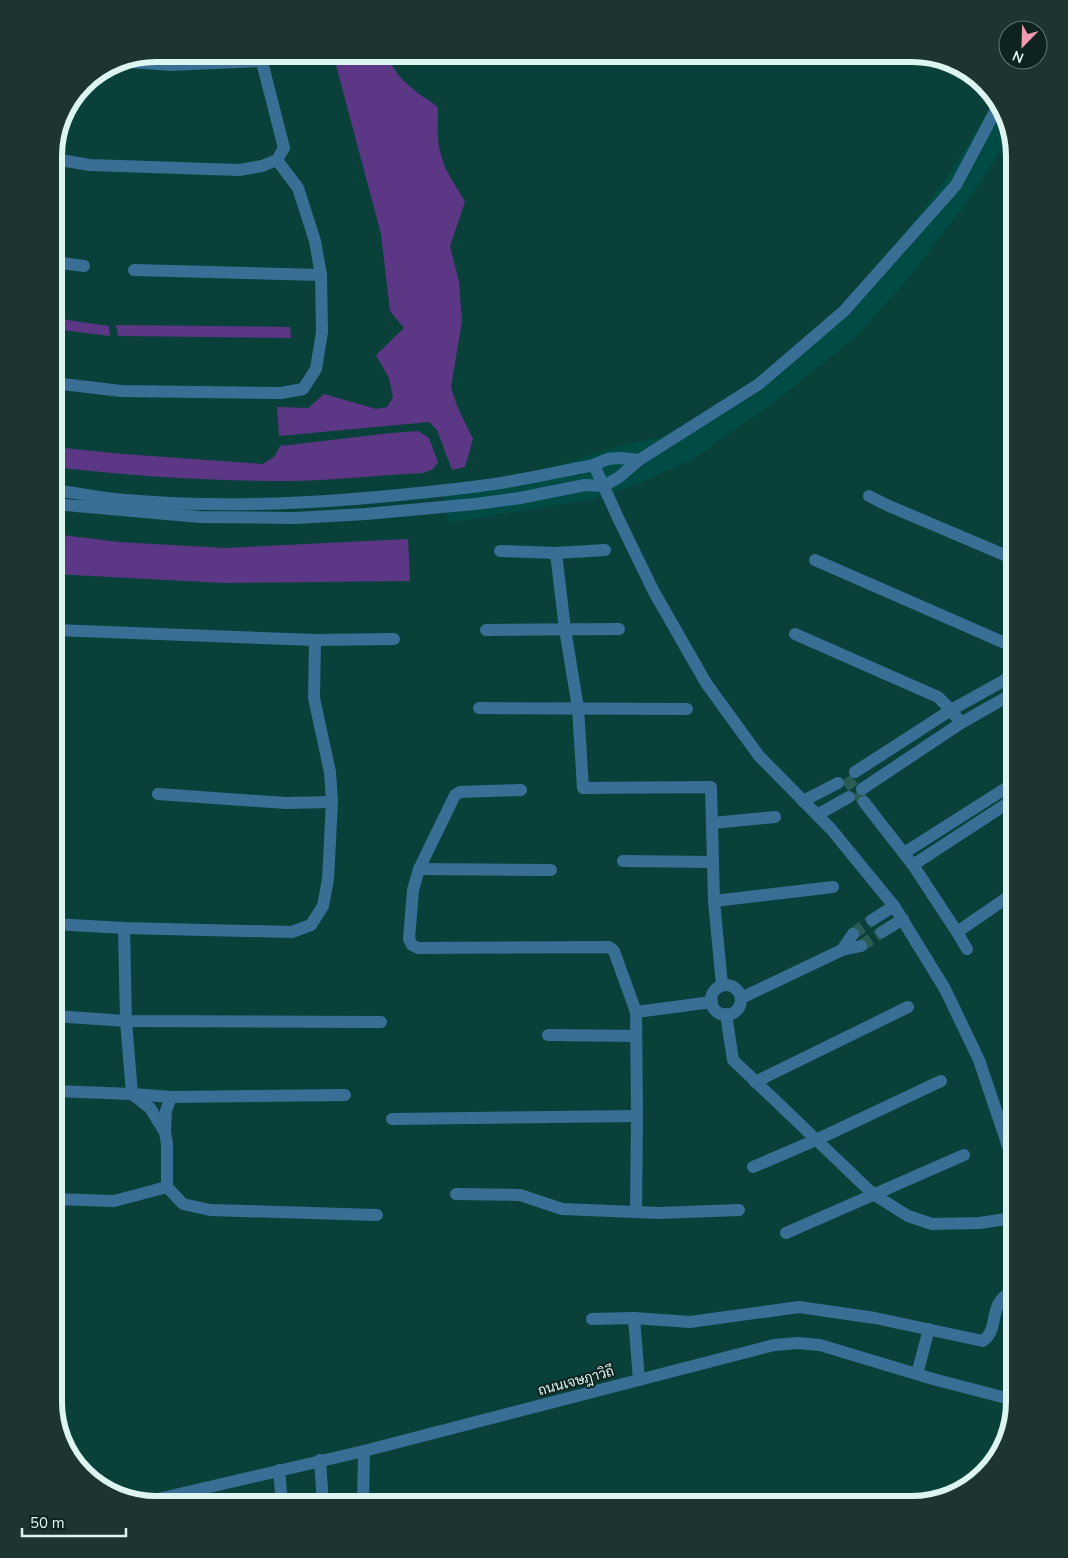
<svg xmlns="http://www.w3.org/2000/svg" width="1068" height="1558" viewBox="0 0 1068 1558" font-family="'Nunito Sans',Sarabun,sans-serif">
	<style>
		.built { fill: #004b43 }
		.water { fill: #5b3785 }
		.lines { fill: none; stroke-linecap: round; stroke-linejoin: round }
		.minor-tunnel { stroke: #295c55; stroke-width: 12; stroke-dasharray: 12 6; stroke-linecap: butt }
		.minor { stroke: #396e95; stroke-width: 12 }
		.labels { text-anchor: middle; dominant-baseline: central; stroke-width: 4; stroke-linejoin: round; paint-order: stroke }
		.street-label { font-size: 14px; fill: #dcf5f0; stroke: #0e2320 }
		.rim { fill: none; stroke: #dcf5f0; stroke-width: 6 }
	</style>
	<rect width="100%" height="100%" fill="#09413a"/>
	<path class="built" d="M995,100L1001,106L1009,136L972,195L907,280L854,339L769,406L692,460L637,484L598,498L448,523L443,487L527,475L619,446L677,434L751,382L833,317L884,261L947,178Z"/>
	<g class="water">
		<path d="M333,54H387C397,82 416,91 438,107C438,123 436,140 441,155C445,172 457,187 465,202L450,246L459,282L462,321L451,387L457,406L473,439L465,467L452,470L437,430L429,422L279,436L277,407L308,408L324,394L376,409L387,407L393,397L389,378L376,355L404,328L390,311L381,234Z"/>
		<path d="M54,318L109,326L110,336L54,329Z"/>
		<path d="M116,325L290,327L291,338L118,336Z"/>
		<path d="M418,431L429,438L438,462L433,469L423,473C377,475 331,481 286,481C209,481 130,476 54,467V447L123,454L263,464L275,456L280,446L391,433Z"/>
		<path d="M54,534L119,542L224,548L408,539L410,581L223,583L54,574Z"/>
	</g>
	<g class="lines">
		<g class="minor-tunnel">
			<path d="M846,778L864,802"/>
			<path d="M853,934L872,920"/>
			<path d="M861,946L882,932"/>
		</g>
		<g class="minor">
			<path d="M120,61L170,65L261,61"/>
			<path d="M54,159L90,165L239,170L262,166L277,160L284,148L260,54"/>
			<path d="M54,262L84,266"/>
			<path d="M134,270L321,275"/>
			<path d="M54,383L121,391L281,393L303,389L316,369L322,332L321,275L315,241L298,188L277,160"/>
			<path d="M594,465L619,520L654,592L706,683L759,756L831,829L894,906L945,989L979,1060L1009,1149L1014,1172"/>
			<path d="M54,490C78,493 101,498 125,500C241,510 357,501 472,487C510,483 547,474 584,467C592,466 598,463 605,460C616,456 628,459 639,460"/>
			<path d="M869,496L889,506L1014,559"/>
			<path d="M54,504L200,517L295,518L366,514L475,504L520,498L585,485L603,486L618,478L639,460L759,384L844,311L956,185L999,104"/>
			<path d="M500,551L556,553L605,550"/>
			<path d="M556,553L565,629L578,708L583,788L711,787L714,901L722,985"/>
			<path d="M815,560L1014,647"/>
			<path d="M54,630L315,640L394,639"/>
			<path d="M486,630L619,629"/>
			<path d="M795,634L938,697L951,710L961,723"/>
			<path d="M479,708L687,709"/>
			<path d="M855,772L951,710L1014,675"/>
			<path d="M862,789L961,723L1014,693"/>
			<path d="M521,790L460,792L455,795L419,869L413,890L409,939L412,945L418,948L609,947L614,951L636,1012L712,1002"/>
			<path d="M158,794L286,803L332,802"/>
			<path d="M803,801L838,783"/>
			<path d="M864,802L913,865L957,932L1014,893"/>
			<path d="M817,815L849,797"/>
			<path d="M712,823L775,817"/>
			<path d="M904,853L1014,783"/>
			<path d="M623,861L713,862"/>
			<path d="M913,865L1014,799"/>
			<path d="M419,869L551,870"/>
			<path d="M714,901L833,887"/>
			<path d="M872,920L894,906"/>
			<path d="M54,924L124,928L292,932L311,925L323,906L328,879L332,802L330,772L314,698L315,640"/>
			<path d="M124,928L126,1021L132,1094L171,1097L345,1095"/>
			<path d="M882,932L903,919"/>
			<path d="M957,932L967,949"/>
			<path d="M842,950L853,934"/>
			<circle cx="726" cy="1000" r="15"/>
			<path d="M741,998L842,950L861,946"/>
			<path d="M636,1012L637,1116L636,1212"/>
			<path d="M726,1014L733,1060L873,1194L908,1216L932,1224L979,1223L1014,1218"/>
			<path d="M54,1016L126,1021L381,1022"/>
			<path d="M548,1035L636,1036"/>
			<path d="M755,1082L908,1007"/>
			<path d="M54,1091L132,1094L150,1108L165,1132"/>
			<path d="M392,1119L637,1116"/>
			<path d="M753,1167L816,1140L941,1081"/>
			<path d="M167,1187V1144L165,1132L166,1111L171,1097"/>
			<path d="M456,1194L520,1195L562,1209L659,1213L739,1210"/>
			<path d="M54,1199L114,1201L167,1187L183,1204L210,1210L377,1215"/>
			<path d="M786,1233L964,1155"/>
			<path d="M634,1318L690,1322L799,1307L875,1318L983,1341C1001,1328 986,1302 1014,1291"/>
			<path d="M592,1319L634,1318L639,1380"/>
			<path d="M917,1374L929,1329"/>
			<path d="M320,1460L323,1504"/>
			<path d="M279,1470L282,1504"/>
			<path d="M145,1502L364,1451L774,1345L798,1343L820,1345L933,1379L1014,1400"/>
			<path d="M363,1504L364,1451"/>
		</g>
	</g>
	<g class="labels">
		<g class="street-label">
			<text transform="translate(576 1381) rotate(-15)">ถนนเจษฎาวิถี</text>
		</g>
	</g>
	<path d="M0 0H1068V1558H0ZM156 62H912A94 94 0 0 1 1006 156V1402A94 94 0 0 1 912 1496H156A94 94 0 0 1 62 1402V156A94 94 0 0 1 156 62Z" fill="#1e3431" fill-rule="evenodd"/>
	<path class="rim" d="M156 62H912A94 94 0 0 1 1006 156V1402A94 94 0 0 1 912 1496H156A94 94 0 0 1 62 1402V156A94 94 0 0 1 156 62Z"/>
	<g transform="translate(1023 45) rotate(203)"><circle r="24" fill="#0e2320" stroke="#607773"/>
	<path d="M0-4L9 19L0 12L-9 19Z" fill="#f19ab1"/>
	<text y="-8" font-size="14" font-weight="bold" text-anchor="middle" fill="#dcf5f0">N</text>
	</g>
	<path d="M22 1528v8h104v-8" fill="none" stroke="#dcf5f0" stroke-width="2.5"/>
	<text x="30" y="1528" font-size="15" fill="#dcf5f0" stroke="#0e2320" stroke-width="4" paint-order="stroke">50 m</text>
</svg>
